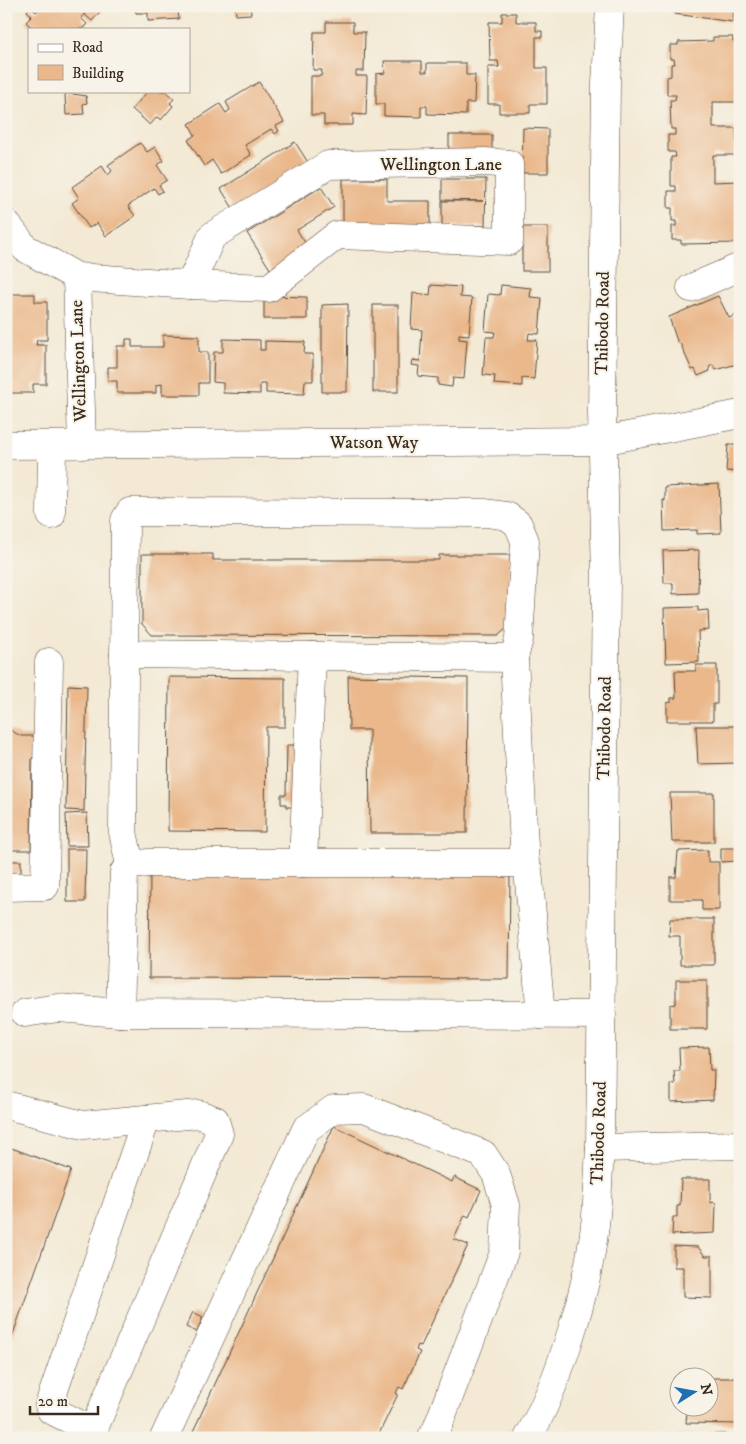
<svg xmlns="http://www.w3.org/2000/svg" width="746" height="1444" viewBox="0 0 746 1444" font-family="'IM FELL DW Pica',serif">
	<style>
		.building { fill: #eab88b }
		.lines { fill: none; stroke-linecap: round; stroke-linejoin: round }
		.minor-casing { stroke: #574739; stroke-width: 29 }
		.minor { stroke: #fff; stroke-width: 28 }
		.labels { text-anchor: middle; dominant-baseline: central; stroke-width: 4; stroke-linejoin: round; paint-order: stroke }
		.street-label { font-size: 18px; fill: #3b2a1e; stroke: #f7f3e8 }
	</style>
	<rect width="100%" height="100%" fill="#f7f3e8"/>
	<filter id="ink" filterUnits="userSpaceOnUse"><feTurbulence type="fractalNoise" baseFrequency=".02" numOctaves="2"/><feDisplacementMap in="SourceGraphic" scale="10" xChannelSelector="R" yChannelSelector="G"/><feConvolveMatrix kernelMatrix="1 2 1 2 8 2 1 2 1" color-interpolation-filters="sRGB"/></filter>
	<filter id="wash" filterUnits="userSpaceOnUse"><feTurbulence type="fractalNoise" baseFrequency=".0096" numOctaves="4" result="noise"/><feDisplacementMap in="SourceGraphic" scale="20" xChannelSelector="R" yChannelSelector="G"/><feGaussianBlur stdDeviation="1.12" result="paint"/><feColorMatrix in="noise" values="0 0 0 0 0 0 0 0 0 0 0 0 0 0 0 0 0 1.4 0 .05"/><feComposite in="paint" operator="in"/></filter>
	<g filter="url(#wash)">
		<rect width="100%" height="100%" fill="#f3e9d4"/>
		<g id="blocks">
			<g class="building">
				<path d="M41,6H105L92,21L84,14L81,18L87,24L82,29H33L26,22L32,16L27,11L30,7L36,12Z"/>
				<path d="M135,6H190V9L178,10L179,19L148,21V13H136Z"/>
				<path d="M235,6H250L251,14L236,15Z"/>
				<path d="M667,6H734L733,22L675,14V11L667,10Z"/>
				<path d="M502,13H516V22H536V31H542V37H536V68H547V104H530V113H499V104H488V67H499L498,61H490L489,22H502Z"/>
				<path d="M326,22H353V32H365L364,71H356V76H367L366,115L353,114V125H324V115H311V76H321L322,70H313L314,32H326Z"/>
				<path d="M713,37H733V42L737,41V102H713V128H736L737,155H713V182L739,181V243L681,244V240H672V226H676V221H672V208H668V191H676V186H671V157H676L675,152H668V135H675V129H671L670,100H675L676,95H667V77L671,76V64H675L674,59H670V45H678V42L713,41Z"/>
				<path d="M384,61H422V72H427V63H466V75H475L474,103H466V115L427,114V106H421V117L384,116V104H376V74L385,73Z"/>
				<path d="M259,82L284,122L276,126L279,131L275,134L271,129L245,145L251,155L221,174L212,160L204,166L188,140L195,135L189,124L220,104L226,113L230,110L226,102Z"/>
				<path d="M148,91H165L174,99L170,103L173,106L161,120L157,117L150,125L132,109Z"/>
				<path d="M67,93L86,96L87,103L83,104L84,114L66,115L65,95Z"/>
				<path d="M523,128L548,129V173H522Z"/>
				<rect x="449" y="135" width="43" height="22"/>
				<path d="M295,142L309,164L234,210L221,189Z"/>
				<path d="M140,143L147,152L155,147L164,161L157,165L167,180L159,185L163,191L158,194L154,188L128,206L135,216L106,236L97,223L89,228L72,203L79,198L72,187L102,166L108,175L112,171L108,165Z"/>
				<path d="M343,179H387V201H430V226H343Z"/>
				<path d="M442,179H486L485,226H442V201H483L442,200Z"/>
				<path d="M321,187L334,207L297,230L309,249L272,272L247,233Z"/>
				<rect x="522" y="227" width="26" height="44"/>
				<path d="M431,285L461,287L460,297L472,298L469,335L459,334V339L467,340L464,379L453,378L452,387L438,385V378L418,376L419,366L411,365L412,360L420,361L422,330L411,329L413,293L430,295Z"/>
				<path d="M501,285L531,288L530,297L542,298L539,334L529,333L528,340H537L534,379L522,378V386L494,384L495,376L483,375L486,337H494L495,332L485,331L488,294L500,295Z"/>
				<path d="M6,294H35V302H47V340H37L36,345H46V384H33V393H6Z"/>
				<path d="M264,296L307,297V319H264Z"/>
				<path d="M718,296L729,318L740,313V363L716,370L713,365L709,367L710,371L698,376L695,369L692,370L680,343L678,344L669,317Z"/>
				<path d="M348,304L347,392H322V305Z"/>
				<rect x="373" y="305" width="25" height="87"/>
				<path d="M163,335L199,336V352H208V383H199V395H162V384L156,385V393H117V381H108V367H117V346H126V339H132V347H163Z"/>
				<path d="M223,339L260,340V350H265V341L305,342L304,354H313V381H305L304,394L266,393V384H260V394L223,393V383L213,382L214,352H223Z"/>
				<path d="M728,445H740V472L726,471Z"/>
				<path d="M719,484L721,533L697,534V530L664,531L663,500L665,501V487Z"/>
				<path d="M699,550L698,593L673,594V583H664L663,551Z"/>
				<path d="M142,554H213V560H439V555H510V625L498,636L152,635L142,624Z"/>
				<path d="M698,607V611L708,610L709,630L698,631L699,662L666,663L664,608Z"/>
				<path d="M696,665H717V704H713V721H667V703L671,702V698H676L675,671H696Z"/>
				<path d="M348,676L468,678L467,833H370L369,730H349Z"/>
				<path d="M169,677L285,678V727H266L265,832L168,831Z"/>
				<path d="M68,685L87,686L84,811L66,810Z"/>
				<path d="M696,726H739L740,763L698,764Z"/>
				<path d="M6,728L21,736H36V758H32L31,850H6Z"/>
				<path d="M287,745H296V807H286V804H281V795H286Z"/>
				<path d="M670,793H714V842H672Z"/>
				<path d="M87,813L88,846H67L66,814Z"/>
				<path d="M721,848H738V861L721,862Z"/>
				<path d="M67,849H86L85,902H67Z"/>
				<path d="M708,850V862H719V910H702V900H670V877H676L678,851Z"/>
				<rect x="6" y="861" width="15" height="13"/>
				<path d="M510,872L509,979L149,978L150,873Z"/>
				<path d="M670,919H714V965H680V936H669Z"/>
				<path d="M676,980H707V1029H670V1005L676,1004Z"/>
				<path d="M709,1047L710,1070H714L713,1100L671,1102V1084H675L674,1071H680L679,1048Z"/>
				<path d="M334,1126L452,1182L454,1177L481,1190L469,1217L465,1215L454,1239L468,1245L421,1346L418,1345L416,1350L420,1352L403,1389L399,1387L396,1393L398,1394L377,1438H190Z"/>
				<path d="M6,1146L71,1170L7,1351H6Z"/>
				<path d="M681,1179H710V1202L716,1203L715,1233L672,1235L673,1217H677V1206H680Z"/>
				<path d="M674,1246L698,1247L705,1256H712V1298L683,1297V1267H674Z"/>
				<path d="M193,1312L203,1317L197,1332L186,1327Z"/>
				<rect x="674" y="1378" width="4" height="16"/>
				<path d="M708,1378H740V1424L686,1423L687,1410H684V1406H708Z"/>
				<path d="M725,1434V1438H676V1435Z"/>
			</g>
		</g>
	</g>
	<g filter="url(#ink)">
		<use href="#blocks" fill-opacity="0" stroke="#574739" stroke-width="1"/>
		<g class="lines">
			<g class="minor-casing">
				<g id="minor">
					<path d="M485,162L509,164V241L337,235L269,288L190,285L212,236L328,165Z"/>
					<path d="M6,223L25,248L77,277L190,285"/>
					<path d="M77,277L82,445"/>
					<path d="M691,288L740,267"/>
					<path d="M6,445L602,441L740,414"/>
					<path d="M51,515L52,445"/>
					<path d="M124,654L514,658"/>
					<path d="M303,863L312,656"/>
					<path d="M130,865L123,832L125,520L130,512L486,513L507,516L518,524L525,541L519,639L514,658L525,865"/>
					<path d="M6,887L45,886L49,662"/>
					<path d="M25,1013L58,1008L120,1013L602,1015"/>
					<path d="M120,1013L124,872L130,865L149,863H520L525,865L528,870L541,1015"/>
					<path d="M6,1105L83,1125L198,1114L215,1120L219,1134L90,1438"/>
					<path d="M600,1148L740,1145"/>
					<path d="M93,1431L51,1410L49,1405L146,1119"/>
					<path d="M164,1438L306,1129L334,1109L364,1108L483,1154L496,1174L506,1205L504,1252L436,1431L431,1438"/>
					<path d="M528,1438C558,1384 584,1301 593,1240C598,1210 598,1179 600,1148L606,578L602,413L606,84L610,6"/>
				</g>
			</g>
			<use href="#minor" class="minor"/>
		</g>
	</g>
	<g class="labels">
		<g class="street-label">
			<text x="441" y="165">Wellington Lane</text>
			<text transform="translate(603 323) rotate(-89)">Thibodo Road</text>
			<text transform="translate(79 361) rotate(-92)">Wellington Lane</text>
			<text x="374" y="443">Watson Way</text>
			<text transform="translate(605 728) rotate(-89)">Thibodo Road</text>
			<text transform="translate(599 1133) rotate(-88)">Thibodo Road</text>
		</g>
	</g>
	<rect width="746" height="1444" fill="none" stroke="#f7f3e8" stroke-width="25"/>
	<rect x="28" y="28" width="162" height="65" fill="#f7f3e8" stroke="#aca397"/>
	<rect x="38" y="44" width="25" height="8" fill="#ffffff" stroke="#aca397"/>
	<text x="72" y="52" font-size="15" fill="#3b2a1e">Road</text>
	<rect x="38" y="65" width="25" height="15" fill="#eab88b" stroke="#aca397"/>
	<text x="72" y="78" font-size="15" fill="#3b2a1e">Building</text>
	<g transform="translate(694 1392) rotate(79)"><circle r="24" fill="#f7f3e8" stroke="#aca397"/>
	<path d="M0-4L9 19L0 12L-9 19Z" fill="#1f6fb2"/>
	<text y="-8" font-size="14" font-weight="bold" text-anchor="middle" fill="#3b2a1e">N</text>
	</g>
	<path d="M30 1406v8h68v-8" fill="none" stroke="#3b2a1e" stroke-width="2.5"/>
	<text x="38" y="1406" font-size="15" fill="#3b2a1e" stroke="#f7f3e8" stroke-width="4" paint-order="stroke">20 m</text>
</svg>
